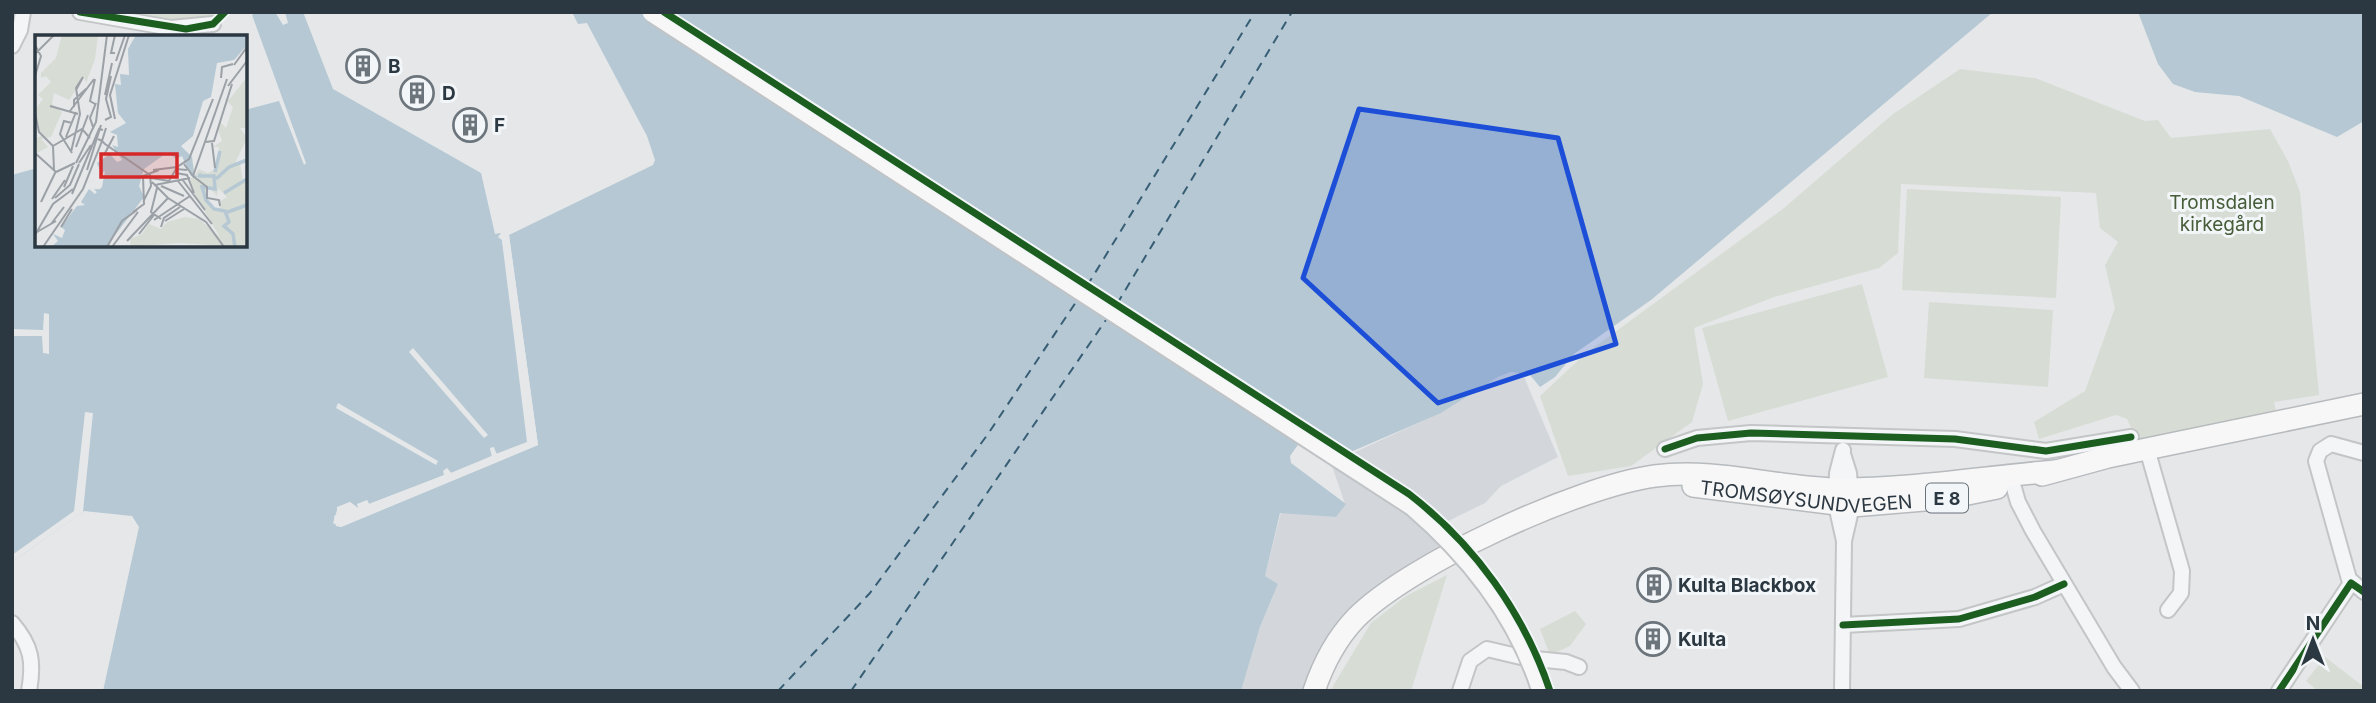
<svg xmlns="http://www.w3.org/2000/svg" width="2376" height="703" viewBox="0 0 2376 703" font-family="Inter,sans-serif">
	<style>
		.built { fill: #d3d7dc }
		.green { fill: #d7ddd5 }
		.water { fill: #b5c8d3 }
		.pier { fill: #e5e7e9 }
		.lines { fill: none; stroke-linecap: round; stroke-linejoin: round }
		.ferry { stroke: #375e75; stroke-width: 2; stroke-dasharray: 9 7; stroke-linecap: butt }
		.minor-casing { stroke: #c3c5c7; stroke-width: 18 }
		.highway-casing { stroke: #b7bbbe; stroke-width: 24 }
		.minor { stroke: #f4f5f6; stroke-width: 14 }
		.highway { stroke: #f7f7f8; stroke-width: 21 }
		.major-bridge-casing { stroke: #c1c4c7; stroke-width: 23; stroke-linecap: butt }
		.major-bridge { stroke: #f7f7f8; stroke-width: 19 }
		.cycleway-casing { stroke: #f3f6f8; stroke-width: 11 }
		.cycleway { stroke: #1b5e20; stroke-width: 7 }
		.marked { fill: #1d4ed8; fill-opacity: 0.2; stroke: #1d4ed8; stroke-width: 5; stroke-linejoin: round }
		.labels { text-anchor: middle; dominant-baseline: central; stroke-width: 6; stroke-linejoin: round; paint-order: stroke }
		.shield { fill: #f3f6f8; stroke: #677179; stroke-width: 2 }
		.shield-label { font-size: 18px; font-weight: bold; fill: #2b3842 }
		.poi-label { font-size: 19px; font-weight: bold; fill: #2b3842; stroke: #f3f6f8; text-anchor: start }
		.park-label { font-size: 19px; fill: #475d39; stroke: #f3f6f8 }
		.street-label { font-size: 19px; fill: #2b3842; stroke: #f3f6f8 }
		.inset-river { fill: none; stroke: #b5c8d3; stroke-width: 3.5 }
		.inset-road { fill: none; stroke: #9ba1a6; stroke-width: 2 }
		.view { fill: #d62828; fill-opacity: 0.15; stroke: #d62828; stroke-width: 3.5 }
		.inset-edge { fill: none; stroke: #2b3842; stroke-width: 3.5 }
	</style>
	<rect width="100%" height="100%" fill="#e5e7e9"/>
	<path class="built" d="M1511,372H1522L1558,457L1501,486L1485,503L1434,528L1461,552L1367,597L1316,691H1241L1260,627L1278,584L1265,576L1281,512L1336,517L1345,504L1331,463L1440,413L1498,377Z"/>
	<g class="green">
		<path d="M129,12H219C202,29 148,23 129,12Z"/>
		<path d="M1960,69L2035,78L2145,121L2158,120L2171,138L2270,129L2288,161L2300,192L2319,395L2274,402L2276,411L2137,440L2127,419L2116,415L2039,439L2034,422L2085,391L2115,308L2105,265L2118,242L2100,228L2096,193L1901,184L1898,253L1879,268L1774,297L1694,328L1703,384L1692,422L1631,466L1568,476L1540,396L1585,354L1784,208L1893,114Z"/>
		<path d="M1907,189L2061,197L2056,298L1902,290Z"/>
		<path d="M1862,284L1888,377L1728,421L1702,328Z"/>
		<path d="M1929,302L2053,310L2048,387L1924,378Z"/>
		<path d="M1447,575L1411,691H1330L1371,623L1406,596Z"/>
		<path d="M1575,611L1586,624L1570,646L1550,655L1540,629Z"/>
		<path d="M2325,657L2364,687V691H2318L2306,681Z"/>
	</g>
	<g class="water">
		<path d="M257,12H275L283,25L288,23L285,12H303L333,89L481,173L495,234L501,233L527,442L496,454L494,447L490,449L492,456L451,473L447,468L445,475L369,504L367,500L359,509L350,502L338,507L333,523L341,527L538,445L509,235L653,165L655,160L647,136L587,23L578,24L572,12H1993L1651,300L1574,354L1555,377L1540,387L1530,375L1511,372L1498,377L1441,413L1339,457L1305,435L1290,456L1291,463L1346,504L1336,517L1280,513L1265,576L1278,584L1260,627L1241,691H103L139,527L132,516L84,511L12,562V175L37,168V245H245V110L279,101L304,165L306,163L252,15Z"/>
		<path d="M2138,12H2364V121L2337,137L2239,96L2195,92L2173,84L2158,64Z"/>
	</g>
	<g class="pier">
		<path d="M501,233H504L513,294L532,439L531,444L370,507L362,506L360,512L348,506L342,509L337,522L535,443L506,234L509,235L538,445L341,527L336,526L334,516L337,515V507L350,502L358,508L357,504L367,500L369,504L444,475L443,471L447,468L451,473L492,456L490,448L493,447L497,454L528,442L510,295L502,240L498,237Z"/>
		<path d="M44,313L49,314V354L43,353L42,336H12V329L43,330Z"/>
		<path d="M413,348L488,435L484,438L409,352Z"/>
		<path d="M338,403L438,461L436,465L336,408Z"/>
		<path d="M85,412L93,413L83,512L12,562V555L74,511Z"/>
	</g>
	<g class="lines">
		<g class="ferry">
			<path d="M1087,286L1255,12"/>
			<path d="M1117,304L1292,12"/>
			<path d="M778,691L870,593L988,434L1078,299"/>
			<path d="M851,691L1108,317"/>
		</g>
		<g class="minor-casing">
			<g id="minor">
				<path d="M80,12L171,28L213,24"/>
				<path d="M12,46L20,30L23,12"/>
				<path d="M1665,449L1697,438L1751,433L1955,439L2046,451L2131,437"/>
				<path d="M2147,449L2182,571L2181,593L2168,610"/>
				<path d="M1843,450L1837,473L1836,505L1844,541"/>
				<path d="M2364,453L2331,444L2320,451L2316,461L2349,579L2364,592"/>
				<path d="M2010,474L2018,502L2033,531L2114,667L2132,691"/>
				<path d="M12,623C32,646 34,662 29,691"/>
				<path d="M1843,625L1959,619L2035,597L2064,584"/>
				<path d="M1460,691L1470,661L1487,649L1525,658L1566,662L1579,667"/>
				<path d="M1842,691L1844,541L1852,506L1849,473L1843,454"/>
				<path d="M2279,691L2351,583"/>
			</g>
		</g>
		<g class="highway-casing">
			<g id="highway">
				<path d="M2042,475L2108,457L2364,404"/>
				<path id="s1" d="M1693,486L1852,506L1948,498L1997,488"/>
				<path d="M1314,691C1323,664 1336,639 1356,618C1409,564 1579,486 1655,476C1715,468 1774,487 1834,489C1908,490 1982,477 2055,471"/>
			</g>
		</g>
		<use href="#minor" class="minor"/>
		<use href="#highway" class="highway"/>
		<g class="major-bridge-casing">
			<path id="major-bridge" d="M652,12L1413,506C1471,556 1519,617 1542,691"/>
		</g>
		<use href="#major-bridge" class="major-bridge"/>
		<g class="cycleway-casing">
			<g id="cycleway">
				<path d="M80,12L186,29L213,24L225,12"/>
				<path d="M664,12L1409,494C1474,544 1524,613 1550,691"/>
				<path d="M1665,449L1697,438L1751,433L1955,439L2046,451L2131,437"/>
				<path d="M1843,625L1959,619L2035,597L2064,584"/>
				<path d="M2279,691L2351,583L2364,592"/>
			</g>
		</g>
		<use href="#cycleway" class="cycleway"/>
	</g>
	<path class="marked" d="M1359,109L1558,138L1616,344L1438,403L1303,278Z"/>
	<defs>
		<g id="building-ring" transform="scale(1.75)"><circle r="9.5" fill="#f3f6f8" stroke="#6c757c" stroke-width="1.5"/><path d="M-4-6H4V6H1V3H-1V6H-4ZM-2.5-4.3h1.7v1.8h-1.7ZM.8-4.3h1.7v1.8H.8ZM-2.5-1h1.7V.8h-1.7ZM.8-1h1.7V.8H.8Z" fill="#6c757c"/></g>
	</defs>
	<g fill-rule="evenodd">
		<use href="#building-ring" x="363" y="66"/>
		<use href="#building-ring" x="417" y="93"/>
		<use href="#building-ring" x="470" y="125"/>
		<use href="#building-ring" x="1654" y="585"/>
		<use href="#building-ring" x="1653" y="639"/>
	</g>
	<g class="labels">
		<rect class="shield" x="1926" y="483.5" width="42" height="29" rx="5"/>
		<g class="shield-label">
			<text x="1947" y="498">E 8</text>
		</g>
		<g class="poi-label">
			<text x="388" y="66">B</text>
			<text x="442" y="93">D</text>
			<text x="494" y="125">F</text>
			<text x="1678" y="585">Kulta Blackbox</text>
			<text x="1678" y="639">Kulta</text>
		</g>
		<g class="park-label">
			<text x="2222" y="202">Tromsdalen<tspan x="2222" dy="22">kirkegård</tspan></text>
		</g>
		<g class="street-label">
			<text stroke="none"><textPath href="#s1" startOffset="114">TROMSØYSUNDVEGEN</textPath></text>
		</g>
	</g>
	<g transform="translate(35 35)">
		<rect width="212" height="212" fill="#e5e7e9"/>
		<path d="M27,0H63L60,24L51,48L49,42L34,65L19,58L17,69L27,77L16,102L6,104L13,112L2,118L1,103L6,101L0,75L8,64L3,60L16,47L11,41L6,43V38L21,23ZM212,42V93H205L212,103L200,128L205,129L208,145L212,144V212L144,208L96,212L95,204L107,199L114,189L126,194L132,187L150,182L164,184L185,202L160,160L155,143H164L160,140L154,132L157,122L160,140L164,134L173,138L183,133L184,112H178L187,106L183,94L185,87L191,93L198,72L189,63L194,65ZM183,153L192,162L185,166V174H179L169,159L175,153L182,161Z" fill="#d7ddd5" fill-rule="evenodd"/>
		<path d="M101,0H212V10L199,25L182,28L176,62L168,66L158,101L146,111L157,122L159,140L163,141L164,138H167L162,142L156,141L147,121L141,124L133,117L109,134L104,151L109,162L71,212H16L23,206L18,199L27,203L30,195L26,192L42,171L50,170L46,167L54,154L60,159L67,152L70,136L66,138L62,128L75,119L82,127L87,125L77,110L83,112L82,100L75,97L91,88L83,78L80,49L86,50L85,39L94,40L93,14Z" fill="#b5c8d3"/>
		<path class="inset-river" d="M136,70L178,0M102,129L168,0M180,137L185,116M163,141H179L180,154L167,152L171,165L179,174L190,176L194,187L189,191L198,199L200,212M181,144L194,132L212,125M73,158L94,137M189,158L212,144M190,178L212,170M39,212L60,177M40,212L61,179L59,164M42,212L62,180M44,212L71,166L63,156L81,157L98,134"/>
		<path class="inset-road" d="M80,0L76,18H80M0,10L6,21L0,41M1,18L19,0M81,26L90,0M199,30L212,12M186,43L187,32L198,29M60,44L55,66L60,69M193,51L212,26M70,60L77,28M15,71L43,79M39,72V65L51,54M35,76L59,44M0,78L4,97L18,111M80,84L75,60L94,0M70,85L76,82L71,64L76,41M37,88L29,86L25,99L37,118M58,92L55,83L61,68M71,93L67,106L70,109L115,140L116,151L109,165M31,102L41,77M170,107L179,106L197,49M177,108L180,133M18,111L47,94L55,103M18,111L19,135M41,112L53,80M36,117L45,79L41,53L48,42L41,55M0,118L21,137M69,120L79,101M41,128L61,87L72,0M44,128L56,110M149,129L158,141L192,44M52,135L66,90M118,135L142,132L154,124L178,64M21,137L40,128M141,138L152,140L159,158M158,141L172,152V163L184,165L185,171M116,143L134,146L141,134L152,135M147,144L170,175M143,146L177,189M117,147L133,163L171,187L189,212M120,150L155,143M126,151L149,161M29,152L38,131M122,153L116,177L126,184M37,159L64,94L68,95M20,163L35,150L44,129M17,164L30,145M6,167L21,136M98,177L109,169L108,141L124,135M119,185L155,161M130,186L149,174M16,189L29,172M26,192L37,174M126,192L129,183L145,172M2,197L21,186M104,199L119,180M0,200L18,169L38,154M92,206L133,163M8,212L48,154L67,106L63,104M72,212L87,186L102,175M77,212L103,177"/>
		<path class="view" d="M66,119H142V142H66Z"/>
		<rect width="212" height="212" class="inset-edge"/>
	</g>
	<rect width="2376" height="703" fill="none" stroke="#2b3842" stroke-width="28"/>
	<g transform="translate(2313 640)" stroke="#f3f6f8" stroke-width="5" paint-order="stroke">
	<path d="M0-5L12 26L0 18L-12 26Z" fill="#2b3842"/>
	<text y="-10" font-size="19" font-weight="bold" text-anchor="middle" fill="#2b3842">N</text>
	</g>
</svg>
